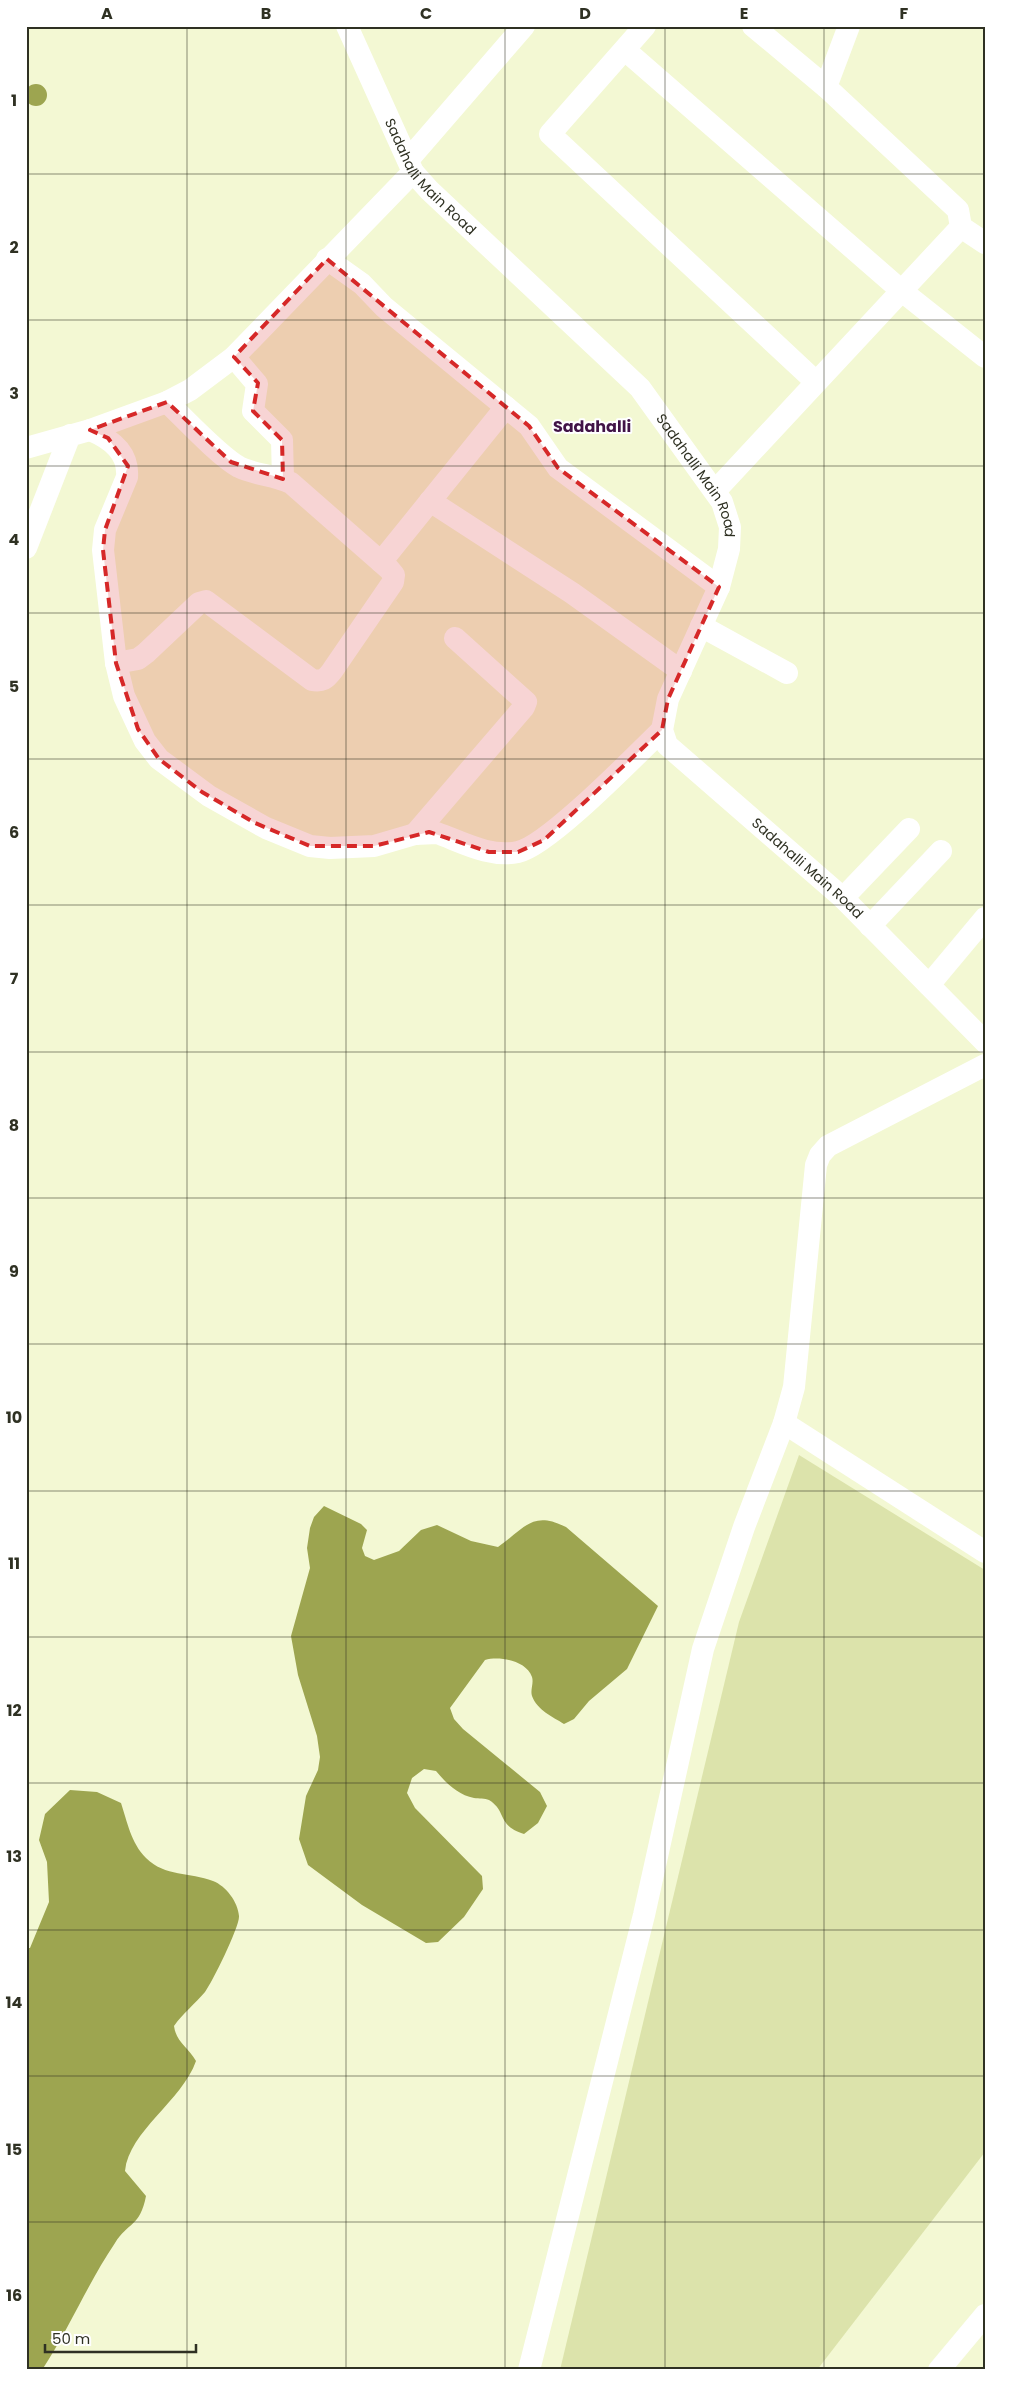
<svg xmlns="http://www.w3.org/2000/svg" width="1011" height="2396" viewBox="0 0 1011 2396" font-family="Poppins,sans-serif">
  <rect width="100%" height="100%" fill="#f3f8d3"/>
  <path fill="#dce3ab" d="M799,1455L985,1570V2152L817,2370H560L739,1622Z"/>
  <path fill="#9da550" d="M25 95a11 11 0 1 1 22 0a11 11 0 1 1-22 0Z
    M324,1506L361,1524L367,1530L362,1548L365,1556L374,1560L399,1551L421,1530L437,1525L471,1541L498,1547C525,1528 532,1510 566,1527L658,1606L627,1669L589,1701L574,1719L564,1724C553,1717 537,1710 532,1696C530,1690 534,1683 532,1677C526,1660 499,1656 485,1660L450,1708L454,1719L463,1729L540,1792L547,1806L538,1823L524,1834C497,1826 507,1811 489,1800C485,1798 479,1799 474,1798C458,1795 446,1783 436,1771L424,1769L412,1778L407,1793L415,1808L482,1876L483,1889L464,1917L438,1942L426,1943L362,1905L308,1865L299,1839L306,1796L318,1770L320,1757L317,1736L298,1675L291,1636L310,1568L307,1548L310,1528L314,1517Z
    M70,1790L97,1792L121,1803C127,1821 131,1843 146,1858C165,1877 190,1872 213,1881C226,1886 238,1902 239,1916C240,1926 212,1983 205,1992C195,2004 183,2013 174,2026C176,2042 188,2047 196,2061C182,2101 129,2131 125,2171L146,2196C140,2227 128,2222 115,2243C88,2283 69,2329 42,2370H26V1948H30L49,1902L47,1862L39,1840L45,1814Z"/>
  <g fill="none" stroke-linecap="round" stroke-linejoin="round">
    <g stroke="#fff" stroke-width="22">
      <path id="s1" d="M347,26L413,172L429,190L640,388L722,502L730,527L729,549L719,587L668,699L662,730L667,745L843,898L985,1042"/>
      <path d="M645,26L550,134L816,382"/>
      <path d="M625,50L903,292L985,357"/>
      <path d="M826,87L849,26"/>
      <path d="M408,160L524,26"/>
      <path d="M961,227L985,243"/>
      <path d="M327,259L362,284L384,307L529,426L558,468L719,587"/>
      <path d="M234,357L257,384L253,411L282,440L283,479"/>
      <path d="M90,430C111,439 129,452 127,477L105,530L103,550L116,663L124,696L145,741L159,759L209,796L266,828L310,846L330,848L374,846L415,834L437,833C462,842 490,858 518,852C548,846 635,756 662,730"/>
      <path d="M26,448L90,430L167,402L190,390L234,357L413,172"/>
      <path d="M716,490L961,227L958,210L826,87L753,26"/>
      <path d="M430,501L572,593L681,671"/>
      <path d="M26,548L70,435"/>
      <path d="M381,562L506,407"/>
      <path d="M701,626L787,673"/>
      <path d="M116,663L138,659L146,653L199,603L206,601L312,680C322,682 326,679 332,671L393,582L394,575L389,569L291,483C274,475 255,475 239,467C219,456 185,419 167,402"/>
      <path d="M415,834L524,707L526,702L455,638"/>
      <path d="M843,898L909,829"/>
      <path d="M870,926L941,851"/>
      <path d="M929,985L985,918"/>
      <path d="M784,1423L985,1552"/>
      <path d="M529,2370L644,1915L703,1649L744,1527L784,1423L794,1387L816,1165L820,1155L828,1146L985,1065"/>
      <path d="M939,2370L985,2315"/>
    </g>
  </g>
  <path fill="#d62828" fill-opacity="0.2" stroke="#d62828" stroke-width="4" stroke-dasharray="10 6" stroke-linejoin="round" d="M327,259L529,426L558,468L719,587L668,699L662,730L544,840L518,852H489L429,832L374,846H310L255,823L202,792L159,759L138,729L116,663L103,550L105,530L128,466L108,438L90,430L167,402L231,462L283,479L282,440L253,411L258,383L234,357Z"/>
  <path fill="none" stroke="#2f3123" stroke-width="1" stroke-opacity="0.55" d="M187,26V2370M346,26V2370M505,26V2370M665,26V2370M824,26V2370M26,174H985M26,320H985M26,466H985M26,613H985M26,759H985M26,905H985M26,1052H985M26,1198H985M26,1344H985M26,1491H985M26,1637H985M26,1783H985M26,1930H985M26,2076H985M26,2222H985"/>
  <g text-anchor="middle" stroke-width="4" stroke-linejoin="round" paint-order="stroke">
    <g font-size="14" fill="#2f3123" stroke="#fff">
      <text dy="5" stroke="none"><textPath href="#s1" startOffset="174">Sadahalli Main Road</textPath></text>
      <text dy="5" stroke="none"><textPath href="#s1" startOffset="579">Sadahalli Main Road</textPath></text>
      <text dy="5" stroke="none"><textPath href="#s1" startOffset="1059">Sadahalli Main Road</textPath></text>
    </g>
    <g font-size="16" font-weight="bold" fill="#411346" stroke="#fff">
      <text x="592" y="432">Sadahalli</text>
    </g>
  </g>
  <rect width="1011" height="2396" fill="none" stroke="#ffffff" stroke-width="55"/>
  <path d="M45 2344v8h151v-8" fill="none" stroke="#2f3123" stroke-width="2.5"/>
  <text x="52" y="2344" font-size="15" fill="#2f3123" stroke="#ffffff" stroke-width="4" paint-order="stroke">50 m</text>
  <rect x="28" y="28" width="956" height="2340" fill="none" stroke="#2f3123" stroke-width="2"/>
  <g font-size="16" text-anchor="middle" font-weight="bold" fill="#2f3123">
    <text x="107" y="19">A</text>
    <text x="266" y="19">B</text>
    <text x="426" y="19">C</text>
    <text x="585" y="19">D</text>
    <text x="744" y="19">E</text>
    <text x="904" y="19">F</text>
    <text x="14" y="106">1</text>
    <text x="14" y="253">2</text>
    <text x="14" y="399">3</text>
    <text x="14" y="545">4</text>
    <text x="14" y="692">5</text>
    <text x="14" y="838">6</text>
    <text x="14" y="984">7</text>
    <text x="14" y="1131">8</text>
    <text x="14" y="1277">9</text>
    <text x="14" y="1423">10</text>
    <text x="14" y="1569">11</text>
    <text x="14" y="1716">12</text>
    <text x="14" y="1862">13</text>
    <text x="14" y="2008">14</text>
    <text x="14" y="2155">15</text>
    <text x="14" y="2301">16</text>
  </g>
</svg>
